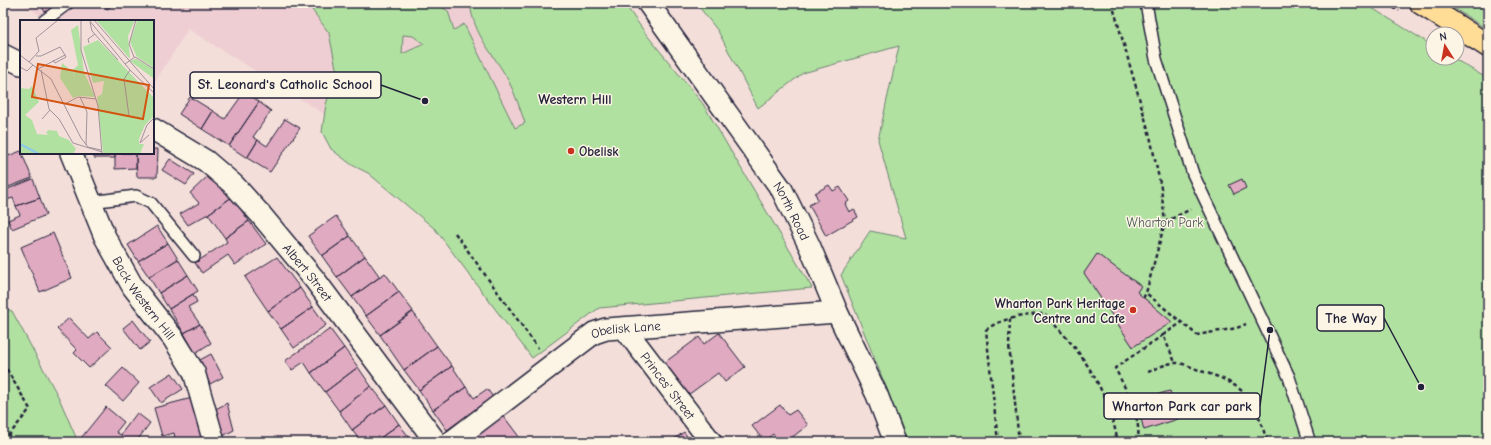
<svg xmlns="http://www.w3.org/2000/svg" width="1491" height="445" viewBox="0 0 1491 445" font-family="'Comic Neue',sans-serif">
  <rect width="100%" height="100%" fill="#f4deda"/>
  <filter id="ink" filterUnits="userSpaceOnUse"><feTurbulence type="fractalNoise" baseFrequency=".025" numOctaves="2"/><feDisplacementMap in="SourceGraphic" scale="8" xChannelSelector="R" yChannelSelector="G"/><feConvolveMatrix kernelMatrix="1 2 1 2 8 2 1 2 1" color-interpolation-filters="sRGB"/></filter>
  <g filter="url(#ink)">
    <path fill="#eeced2" d="M17,3H546L558,132L329,117L188,29L153,85V21H46L34,11Z"/>
    <path fill="#b1e1a1" stroke="#6a826e" fill-rule="evenodd" d="M307,3H382L389,6L394,3H436L448,11L454,30L464,24L515,128L525,123C520,109 515,93 508,80C493,52 474,37 470,3H624L646,34L703,104L812,288L599,308L532,358L435,229L368,173L352,165L331,149L322,132L326,104L337,73L329,33ZM403,35L413,36L424,44L402,54Z
      M696,3H1364L1433,46V58H1453L1488,79V442H908L841,275L870,231L906,238L878,140L899,46L803,73L758,108L718,31Z
      M1446,3H1475L1488,11V30Z
      M3,308L12,311L59,398L78,442H3Z"/>
    <path fill="#e0aac1" stroke="#22223b" d="M39,3H59L46,13Z
      M102,3H115L107,9Z
      M245,91L259,102L229,146L202,129L213,111L225,119Z
      M190,97L213,111L202,129L179,114Z
      M259,102L271,111L253,137L258,140L247,158L229,146Z
      M285,119L300,128L270,172L247,158L258,140L267,146Z
      M153,149H158L157,177H137L136,153H153Z
      M21,151L32,178L3,189V158Z
      M94,153H115V158H94Z
      M115,153H136V168L115,169Z
      M170,159L194,174L186,185L162,170Z
      M208,176L232,197L208,214L188,225L180,214L199,203L190,193Z
      M33,179L40,198L16,206L13,198L3,201V191Z
      M1242,179L1246,188L1234,194L1229,185Z
      M829,185L833,191L840,187L849,201L845,204L849,212L854,209L858,217L826,236L809,205L818,200L815,193Z
      M232,197L249,221L225,238L208,214Z
      M40,198L46,215L12,229L8,220L20,215L16,206Z
      M336,216L350,236L322,256L308,236Z
      M249,221L266,244L235,265L228,255L202,273L195,263L227,242L225,238Z
      M157,226L168,243L138,261L128,245Z
      M53,233L72,278L40,292L21,247Z
      M350,236L365,256L337,277L322,256Z
      M168,243L178,259L149,277L138,261Z
      M1097,254L1141,286L1137,292L1172,322L1133,347L1084,273Z
      M365,256L380,277L352,297L337,277Z
      M277,257L300,288L268,311L245,277Z
      M178,259L188,275L159,293L149,277Z
      M385,273L399,292L366,316L352,297Z
      M188,275L198,291L169,309L159,293Z
      M300,288L313,307L281,329L268,311Z
      M399,292L413,311L380,335L366,316Z
      M193,294L197,302L188,307L200,324L184,333L169,309Z
      M313,307L326,325L294,348L281,329Z
      M413,312L437,346L404,370L380,335Z
      M69,318L89,339L97,332L112,347L89,368L74,353L77,350L57,329Z
      M133,320L150,342L140,350L123,328Z
      M200,324L211,343L195,353L184,333Z
      M330,329L344,348L311,373L304,362L292,370L285,361Z
      M719,333L745,367L725,382L718,373L688,395L664,363L699,337L704,344Z
      M437,346L452,366L419,390L404,370Z
      M344,348L358,367L325,392L311,373Z
      M211,354L223,377L210,384L198,361Z
      M452,366L466,387L433,410L419,390Z
      M358,367L371,386L339,411L325,392Z
      M123,368L139,383L123,401L106,386Z
      M172,373L183,389L161,403L150,387Z
      M371,386L386,405L352,430L339,411Z
      M466,387L474,398L487,389L493,397L447,430L433,410Z
      M1170,391L1178,419L1144,430L1136,400Z
      M192,398L203,439L193,442H176L174,433L162,436L154,408Z
      M227,403L234,430L219,438L212,411Z
      M386,405L399,424L375,442H361L352,430Z
      M780,405L788,415L796,410L808,425L786,442H779L773,434L764,441L752,426Z
      M106,407L124,422L116,432L122,436L121,434L137,413L150,423L136,442H85L81,438Z
      M502,414L523,442H466Z
      M399,424L413,442H375Z
      M684,432L691,442H670Z"/>
    <g fill="none" stroke-linecap="round" stroke-linejoin="round">
      <g stroke="#22223b" stroke-width="14">
        <path id="lane" d="M1146,3L1156,59L1193,174L1289,377L1309,440
          M44,21L68,3
          M91,202L136,196L151,203L194,256"/>
      </g>
      <g stroke="#22223b" stroke-width="24">
        <g id="street">
          <path id="s1" d="M648,3L782,190L810,247L837,312L877,395L895,442"/>
          <path d="M3,55L21,64"/>
          <path id="s2" d="M153,129L206,161L234,185L261,215L315,280L436,442"/>
          <path id="s3" d="M71,153L105,237L133,287L173,338L194,372L214,442"/>
          <path id="s4" d="M625,329L711,442"/>
          <path id="s5" d="M451,442L594,333L606,329L837,312"/>
        </g>
      </g>
      <g stroke="#22223b" stroke-width="25">
        <path id="highway" d="M1421,3L1488,46"/>
      </g>
      <path stroke="#22223b" stroke-width="2.5" stroke-dasharray="4 3" stroke-linecap="butt" d="M1112,3L1150,136L1161,188L1165,222L1146,293L1197,335L1237,328L1246,324
        M1387,3L1399,11
        M1165,222L1191,209
        M455,233L538,348
        M1143,298L1146,293
        M1010,319L1009,345L1019,442
        M1163,335L1181,323
        M3,363L30,409L5,440L6,442
        M1148,372C1156,369 1166,363 1174,363C1182,362 1193,368 1201,371C1244,384 1255,398 1267,442
        M998,442L986,330C1000,318 1026,315 1044,314C1083,352 1107,388 1118,442
        M1138,442C1141,415 1127,392 1115,368L1163,335L1175,362"/>
      <use href="#lane" stroke="#fcf5e5" stroke-width="11"/>
      <use href="#street" stroke="#fcf5e5" stroke-width="21"/>
      <use href="#highway" stroke="#ffdd96" stroke-width="22"/>
    </g>
  </g>
  <g fill="#c8321e" stroke="#fcf5e5" stroke-width="1.5">
    <circle cx="571" cy="151" r="4"/>
    <circle cx="1133" cy="310" r="4"/>
  </g>
  <g text-anchor="middle" stroke-width="3" stroke-linejoin="round" paint-order="stroke">
    <g font-size="13" font-weight="bold" fill="#22223b" stroke="#fcf5e5" text-anchor="start">
      <text x="579" y="156">Obelisk</text>
      <text x="1125" y="308" text-anchor="end">Wharton Park Heritage<tspan x="1125" dy="15">Centre and Cafe</tspan></text>
    </g>
    <g font-size="13" fill="#22223b" stroke="#fcf5e5">
      <text dy="5" stroke="none"><textPath href="#s1" startOffset="253">North Road</textPath></text>
      <text dy="5" stroke="none"><textPath href="#s2" startOffset="213">Albert Street</textPath></text>
      <text dy="5" stroke="none"><textPath href="#s3" startOffset="163">Back Western Hill</textPath></text>
      <text dy="5" stroke="none"><textPath href="#s5" startOffset="212">Obelisk Lane</textPath></text>
      <text dy="5" stroke="none"><textPath href="#s4" startOffset="71">Princes' Street</textPath></text>
    </g>
    <g font-size="13" fill="#4d5b5a" stroke="#fcf5e5">
      <text x="1165" y="227">Wharton Park</text>
    </g>
    <g font-size="14" font-weight="bold" fill="#22223b" stroke="#fcf5e5">
      <text x="575" y="104">Western Hill</text>
    </g>
  </g>
  <g transform="translate(20 20)">
    <rect width="134" height="134" fill="#f4deda"/>
    <path d="M76,0H115L108,16L110,39ZM134,0V48L117,37L110,22L117,1ZM58,5L64,52L75,77L58,76L53,78L40,58L42,43L53,52L55,61L53,50L58,45L51,10ZM78,20L134,78V96L125,105L119,119V124H124L120,134H84L83,132L77,77L82,74L84,61L73,63L63,27ZM116,39L134,49L133,58L110,41ZM12,66L19,82L5,95L12,100L17,114L28,115L26,112L29,110L37,111L39,116L49,120L56,129L53,134H0V68L9,69Z" fill="#b1e1a1"/>
    <path fill="none" stroke="#8cc9ec" stroke-width="2" d="M0,124L19,134"/>
    <path fill="none" stroke="#a0939a" stroke-width="1" d="M61,0V30L78,86L82,134M69,0L110,50L134,73M74,0L134,69M70,2L72,11L98,40M69,23L68,19L75,14M0,35L31,59L61,118L68,127L81,130M16,36H21L40,27L45,35L18,49M114,37L109,24L116,0M33,40L35,43L46,37L45,35M9,42L19,31L16,18L38,0M105,44L115,37L134,49M0,47L7,51L13,45M21,50L29,89L39,99L53,123L82,132M60,77L67,92L66,125M45,84L58,77L76,79M109,96L104,59L110,50M22,99L30,90M129,115L120,123L127,105L134,98"/>
    <path fill="#d45411" fill-opacity="0.15" stroke="#d45411" stroke-width="2" d="M18,44L129,65L123,99L12,77Z"/>
    <rect width="134" height="134" fill="none" stroke="#22223b" stroke-width="2"/>
  </g>
  <path fill="none" stroke="#22223b" stroke-width="1.5" d="M425 101L381 85M1421 387L1384 318M1270 330L1260 406"/>
  <g fill="#22223b" stroke="#fcf5e5" stroke-width="1.5">
    <circle cx="425" cy="101" r="4"/>
    <circle cx="1421" cy="387" r="4"/>
    <circle cx="1270" cy="330" r="4"/>
  </g>
  <g fill="#fcf5e5" stroke="#22223b" stroke-width="1.5">
    <rect x="190" y="72" width="191" height="26" rx="4"/>
    <rect x="1317" y="305" width="67" height="26" rx="4"/>
    <rect x="1104" y="393" width="156" height="26" rx="4"/>
  </g>
  <g font-size="14" text-anchor="middle" font-weight="bold" fill="#22223b">
    <text x="285" y="89">St. Leonard's Catholic School</text>
    <text x="1351" y="323">The Way</text>
    <text x="1182" y="411">Wharton Park car park</text>
  </g>
  <rect width="1491" height="445" fill="none" stroke="#fcf5e5" stroke-width="16"/>
  <rect x="8" y="8" width="1475" height="429" fill="none" stroke="#22223b" stroke-width="1.5" filter="url(#ink)"/>
  <g transform="translate(1445 46) rotate(349)"><circle r="19" fill="#fcf5e5" stroke="#a5a1a1"/>
  <path d="M0-3L7 15L0 10L-7 15Z" fill="#c8321e"/>
  <text y="-6" font-size="11" font-weight="bold" text-anchor="middle" fill="#22223b">N</text>
  </g>
</svg>
